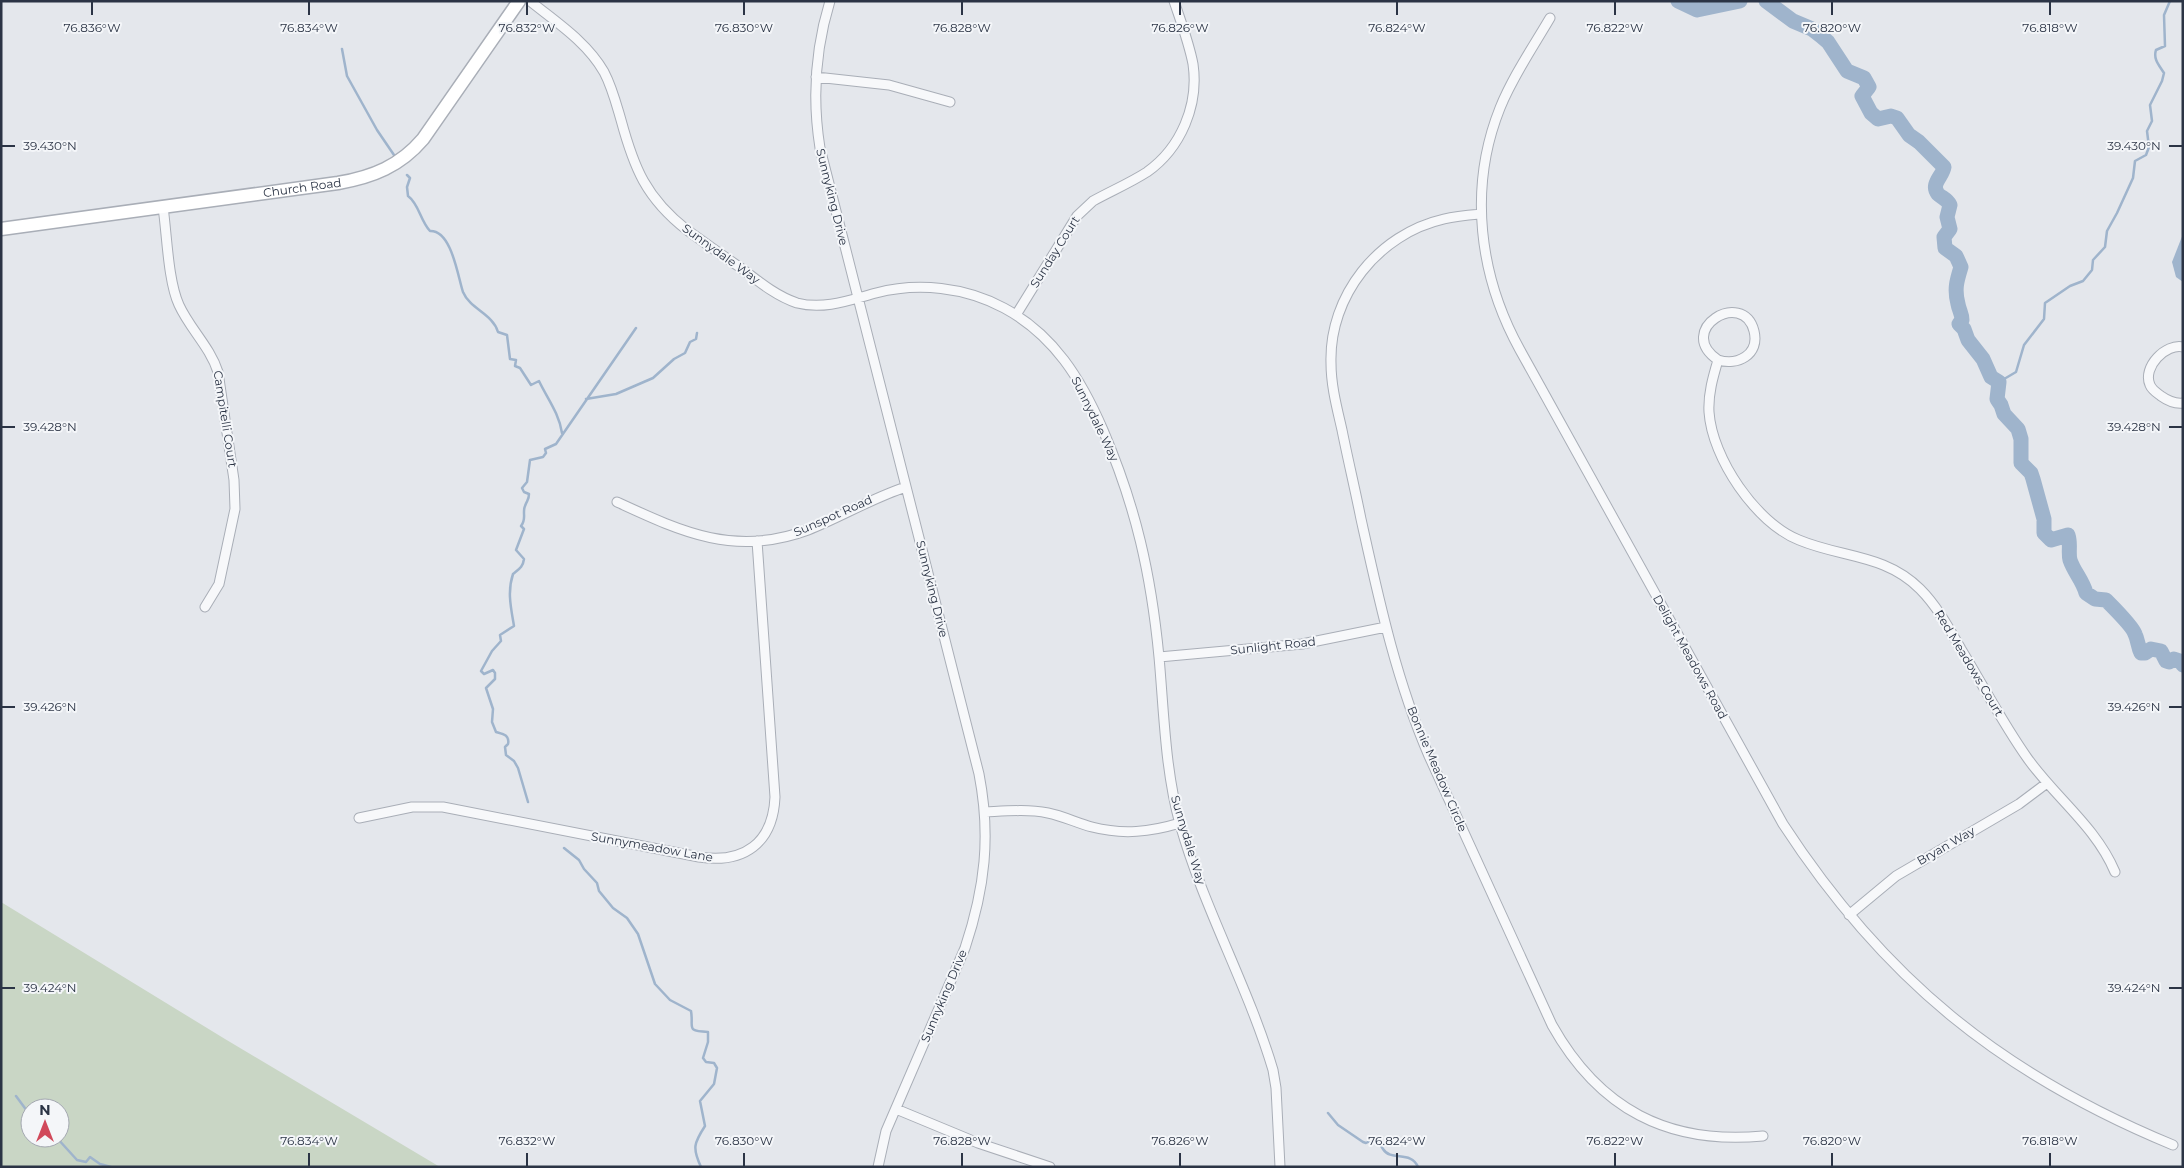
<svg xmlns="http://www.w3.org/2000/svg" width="2184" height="1168" viewBox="0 0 2184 1168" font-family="Montserrat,sans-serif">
  <rect width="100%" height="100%" fill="#e4e7ec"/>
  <path fill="#c9d6c5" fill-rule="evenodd" d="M1,902L225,1039L440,1167H1ZM30,1108H60V1138H30Z"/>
  <path fill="#9fb4cc" d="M2183,234V282L2176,277L2172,262Z"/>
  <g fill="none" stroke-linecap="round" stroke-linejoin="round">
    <path stroke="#9fb4cc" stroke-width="2.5" d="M342,49L347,76L377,130L394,155
      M407,175L410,178L407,187L408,196C419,204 420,220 430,231C452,230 458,278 463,292C470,309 493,314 498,332L507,335L510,359L516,360L515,366L520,368L531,385L539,381C547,398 559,413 562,433
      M1999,382L2016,372L2024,345L2044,319L2045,303L2070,286L2083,281L2092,270L2093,260L2105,247L2107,231L2117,213L2133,178L2135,161L2146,155L2149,147L2147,131L2152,121L2150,105L2162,81L2164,73C2159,65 2153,59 2156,50L2165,46L2164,15L2170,1
      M586,399L616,394L653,378L674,359L685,353L690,342L696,339L697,333
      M528,802L518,768L514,761L506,755L505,747L508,744C510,735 503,734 496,732L492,722L493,709L486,688L495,679V673L493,670L484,674L481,671L492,651L501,641L500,635L514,626C511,608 507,592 513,574C519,569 523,567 524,559L516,550L524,529L521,526C527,519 522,513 525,506C527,500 529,500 529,494L524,492L522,488L527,482L530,460L543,457L546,453L545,449L556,444L636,328
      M564,848L579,860L584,869L597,883L599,891L613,908L627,918L638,934L655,984L670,1000L691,1011C694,1028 685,1031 708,1032V1042L703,1058L706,1062L714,1063L717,1068L714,1084L700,1101L705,1126C694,1143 692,1148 701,1167
      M16,1096L30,1115
      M1328,1113L1338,1125L1363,1142L1366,1143L1378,1137C1380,1141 1380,1146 1383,1149C1391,1162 1411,1150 1418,1167
      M57,1138L77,1160L86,1162L90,1157L100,1164L111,1167"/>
    <path stroke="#9fb4cc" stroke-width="15" d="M1678,1L1697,10L1740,1
      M1766,1L1793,21L1812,29L1821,36L1828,42L1847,71L1864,78L1869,87L1862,96L1871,113L1878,119L1891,116L1897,118L1909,135L1919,142L1944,167C1943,176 1930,184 1938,194C1942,198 1947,199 1950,205L1947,217L1950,229L1944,237L1945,248L1956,256L1961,267C1957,280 1954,289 1958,304C1959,310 1962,314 1962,320L1959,324L1964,329L1968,340L1983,359L1991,377L1999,382L1997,399L2001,405L2004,414L2018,429L2021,439V463L2031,473L2033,479L2044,519V533L2051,540L2068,535C2071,544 2068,552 2070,560C2074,572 2083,581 2086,593L2095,599L2106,600C2112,606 2133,627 2135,634C2138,640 2138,647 2141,653H2145L2151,649L2161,651L2166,661L2169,662L2174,659L2180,661L2183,665"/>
    <g stroke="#a9aeb7" stroke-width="11">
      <path id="street" d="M530,1C556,22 587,42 604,72C612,87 616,103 621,120C634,168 646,198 687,230C705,243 723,256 741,268C758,281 776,296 797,303C824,310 850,300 876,293C918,282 965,287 1004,308C1054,335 1081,379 1103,430C1136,507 1151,574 1159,657C1164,712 1165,770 1180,824C1204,909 1248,986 1273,1070L1276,1088L1280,1167
        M830,1C815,50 812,98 820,148L979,774C991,836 985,888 965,948L886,1131L878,1167
        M1550,18C1533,47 1513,76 1500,108C1468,188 1479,276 1520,350L1783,824C1884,979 2001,1074 2173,1145
        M816,77L889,85L950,102
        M163,207C167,235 168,281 179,305C190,329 210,347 218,372L234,480L235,509L219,584L205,607
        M1481,214C1469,215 1456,216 1444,219C1378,234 1329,296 1331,363C1331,386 1337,408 1342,430C1348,460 1355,489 1361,519C1379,600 1396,680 1429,756L1552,1025C1599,1109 1668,1145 1763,1136
        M1016,315L1077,216L1093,201C1111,191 1130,183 1147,172C1181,148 1199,105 1193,64C1189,43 1181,22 1174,1
        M2183,347C2166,343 2142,367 2150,385C2152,390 2157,393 2161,396C2168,401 2174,404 2183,403
        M1718,360C1737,366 1760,355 1754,331C1743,288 1674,330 1718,360C1713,377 1708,394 1709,412C1712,458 1756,523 1799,540C1842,558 1885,554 1920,589C1937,606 1949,628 1961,649C1983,685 2003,724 2028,759C2056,798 2096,827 2115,872
        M617,502C682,532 735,557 808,530C841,517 872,498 906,487
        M1159,657L1302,644L1386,627
        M986,812C1006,811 1027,809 1048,813C1063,816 1077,823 1092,827C1123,835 1150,832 1180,823
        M359,818L412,807H443L699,857C744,864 773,843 775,797L757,541
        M1849,915L1896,876L2019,804L2047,783
        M896,1109L978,1143L1050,1167"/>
    </g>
    <g stroke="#a9aeb7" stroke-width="15">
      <g id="secondary">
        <path id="s1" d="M1,229L338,183C373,177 400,166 423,139L519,1"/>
      </g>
    </g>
    <use href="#street" stroke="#f7f8fa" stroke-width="9"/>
    <use href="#secondary" stroke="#fff" stroke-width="12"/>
  </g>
  <path fill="none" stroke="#2b3445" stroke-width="2" d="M92,2V15M309,2V15M527,2V15M744,2V15M962,2V15M1180,2V15M1397,2V15M1615,2V15M1832,2V15M2050,2V15M2,146H15M2169,146H2182M2,427H15M2169,427H2182M2,707H15M2169,707H2182M2,988H15M2169,988H2182M309,1153V1166M527,1153V1166M744,1153V1166M962,1153V1166M1180,1153V1166M1397,1153V1166M1615,1153V1166M1832,1153V1166M2050,1153V1166"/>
  <g text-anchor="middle" stroke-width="4" stroke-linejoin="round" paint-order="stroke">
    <g font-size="12" fill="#2b3445" stroke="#f4f6f9">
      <text dy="4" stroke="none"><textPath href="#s1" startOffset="304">Church Road</textPath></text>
      <text transform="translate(832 197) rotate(76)" y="4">Sunnyking Drive</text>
      <text transform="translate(1055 252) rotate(-58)" y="4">Sunday Court</text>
      <text transform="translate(721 254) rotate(36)" y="4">Sunnydale Way</text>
      <text transform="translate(225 419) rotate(81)" y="4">Campitelli Court</text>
      <text transform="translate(1095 419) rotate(64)" y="4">Sunnydale Way</text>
      <text transform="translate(833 516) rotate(-24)" y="4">Sunspot Road</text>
      <text transform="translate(932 589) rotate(76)" y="4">Sunnyking Drive</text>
      <text transform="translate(1273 646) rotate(-6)" y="4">Sunlight Road</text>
      <text transform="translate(1690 657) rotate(61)" y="4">Delight Meadows Road</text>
      <text transform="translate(1969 663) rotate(59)" y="4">Red Meadows Court</text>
      <text transform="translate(1437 769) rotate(67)" y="4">Bonnie Meadow Circle</text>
      <text transform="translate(1188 840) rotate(73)" y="4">Sunnydale Way</text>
      <text transform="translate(1946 846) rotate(-30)" y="4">Bryan Way</text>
      <text transform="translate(652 847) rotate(10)" y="4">Sunnymeadow Lane</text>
      <text transform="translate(944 996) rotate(-67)" y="4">Sunnyking Drive</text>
    </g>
  </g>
  <g font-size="12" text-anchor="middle" fill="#2b3445" stroke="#f4f6f9" stroke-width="4" stroke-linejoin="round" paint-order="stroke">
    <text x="92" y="32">76.836°W</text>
    <text x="309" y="32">76.834°W</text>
    <text x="527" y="32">76.832°W</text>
    <text x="744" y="32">76.830°W</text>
    <text x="962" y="32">76.828°W</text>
    <text x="1180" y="32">76.826°W</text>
    <text x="1397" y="32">76.824°W</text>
    <text x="1615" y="32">76.822°W</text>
    <text x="1832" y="32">76.820°W</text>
    <text x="2050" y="32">76.818°W</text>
    <text x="50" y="150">39.430°N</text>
    <text x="2134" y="150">39.430°N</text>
    <text x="50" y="431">39.428°N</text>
    <text x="2134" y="431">39.428°N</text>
    <text x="50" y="711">39.426°N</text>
    <text x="2134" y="711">39.426°N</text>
    <text x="50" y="992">39.424°N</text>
    <text x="2134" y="992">39.424°N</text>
    <text x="309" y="1145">76.834°W</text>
    <text x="527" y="1145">76.832°W</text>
    <text x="744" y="1145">76.830°W</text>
    <text x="962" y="1145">76.828°W</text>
    <text x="1180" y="1145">76.826°W</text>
    <text x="1397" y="1145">76.824°W</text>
    <text x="1615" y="1145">76.822°W</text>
    <text x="1832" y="1145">76.820°W</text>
    <text x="2050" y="1145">76.818°W</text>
  </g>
  <rect width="2184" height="1168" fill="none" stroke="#2b3445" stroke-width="5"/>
  <g transform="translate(45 1123)"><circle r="24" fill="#f4f6f9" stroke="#a4a8b1"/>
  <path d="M0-4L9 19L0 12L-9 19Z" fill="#d1495b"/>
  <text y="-8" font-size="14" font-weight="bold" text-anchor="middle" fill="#2b3445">N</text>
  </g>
</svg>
